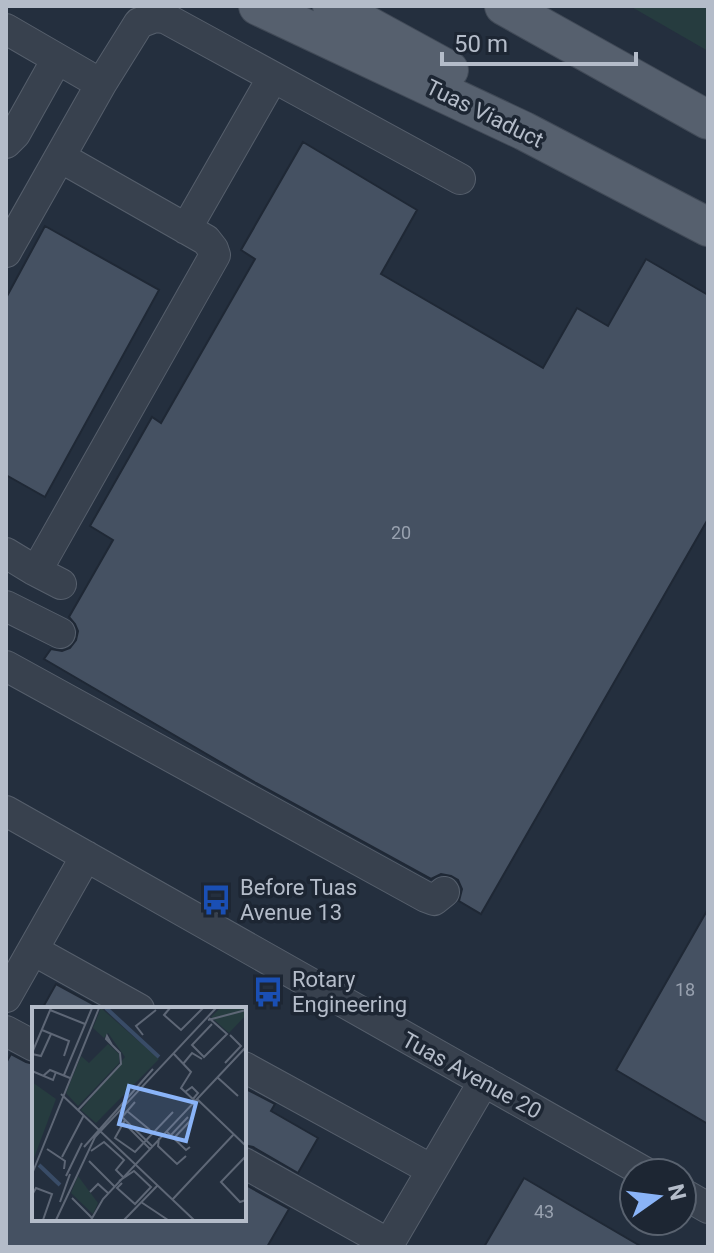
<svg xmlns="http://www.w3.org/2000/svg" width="714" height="1253" viewBox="0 0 714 1253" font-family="Roboto,sans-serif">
  <rect width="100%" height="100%" fill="#242f3e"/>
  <path fill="#263c3f" d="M630,6H708V51Z"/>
  <path fill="#455162" stroke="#1f2835" stroke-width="2" d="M303,142L417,210L381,274L543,368L577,308L608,326L646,259L708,295V519L481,914L459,901L462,889L458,880L451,876L441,874L431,879L256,783L44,659L51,649L62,651L70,648L76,640L78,631L75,624L69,617L113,540L90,526L152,417L161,423L255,259L241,250Z
    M45,226L159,290L45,497L6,475V298Z
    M708,909V1124L616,1070Z
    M56,984L102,1009H42Z
    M11,1054L26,1062L34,1064V1219H244V1184L289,1209L267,1247H6V1063Z
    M244,1088L275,1104L271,1111L318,1138L298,1173L253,1147L244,1145Z
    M524,1178L642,1247H484Z"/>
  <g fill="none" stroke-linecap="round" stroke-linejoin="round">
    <g stroke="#565f6c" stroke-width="32">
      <path id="minor" d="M6,29L101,84
        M6,143L15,134L57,59
        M186,229L273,77
        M6,252L101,84L139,23L155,17L165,18L460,179
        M6,553L34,570L61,584
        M34,570L42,561L215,255L213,249L206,240L60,157
        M6,606L60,633
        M6,666L426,897L434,900L444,892
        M6,811L646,1173
        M33,950L139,1009
        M6,997L86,856
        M6,1031L34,1046
        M244,1067L432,1170
        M244,1163L389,1244
        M682,1193L708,1208
        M387,1247L484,1081"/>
    </g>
    <g stroke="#414a57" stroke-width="40">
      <path id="major" d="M258,6L524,131L708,227
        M332,6L449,70
        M504,6L708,120"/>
    </g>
    <use href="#minor" stroke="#38414e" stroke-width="30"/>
    <use href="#major" stroke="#56606e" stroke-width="38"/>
  </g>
  <defs>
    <g id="bus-bare" transform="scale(2.4)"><path d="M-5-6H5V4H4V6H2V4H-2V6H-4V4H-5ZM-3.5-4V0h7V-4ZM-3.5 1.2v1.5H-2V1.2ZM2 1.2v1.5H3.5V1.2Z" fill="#1a4fb4" stroke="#1d2633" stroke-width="2.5" paint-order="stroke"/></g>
  </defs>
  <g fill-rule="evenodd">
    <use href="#bus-bare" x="216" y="900"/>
    <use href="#bus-bare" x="268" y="992"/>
  </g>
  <g text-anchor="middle" stroke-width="7" stroke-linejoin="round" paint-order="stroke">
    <g font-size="18" fill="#98a1af">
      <text x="401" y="539">20</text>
      <text x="685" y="996">18</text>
      <text x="544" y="1218">43</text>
    </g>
    <g font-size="22" fill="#b4bcc9" stroke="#1d2633">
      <text transform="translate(485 113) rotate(26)" y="8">Tuas Viaduct</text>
      <text transform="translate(472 1075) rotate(29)" y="8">Tuas Avenue 20</text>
    </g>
    <g font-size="22" fill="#b4bcc9" stroke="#1d2633" text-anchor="start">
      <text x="240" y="895">Before Tuas<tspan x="240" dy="25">Avenue 13</tspan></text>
      <text x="292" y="987">Rotary<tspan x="292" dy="25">Engineering</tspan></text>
    </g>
  </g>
  <g transform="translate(32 1007)">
    <rect width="214" height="214" fill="#242f3e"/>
    <path d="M69,1L127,52L64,116L49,103L93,50L76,26L72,31L61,21ZM188,1H214V8L197,26L179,10ZM76,37L87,47V56L46,99L34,86L49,49L57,56ZM0,75L24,92L2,151L0,149ZM46,169L66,196L61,207L39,186Z" fill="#263c3f"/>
    <path fill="none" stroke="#394c67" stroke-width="4" d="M74,1L127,50M7,158L28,178"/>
    <path fill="none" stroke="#5e6776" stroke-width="2" d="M138,1L132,8L149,23L171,1M18,3L53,17M177,11L195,27L172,50L160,38L180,17M176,13L214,3M10,23L37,34L32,49M111,28L104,19L124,3M0,46L19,1M141,46L159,65L149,81L163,94M0,47L9,49L19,27M193,56L209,39L198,28M151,57L160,46L170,52M0,64L21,73L24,65M32,68L60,1M11,69L18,63L38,71M185,70L206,89M153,85L160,80L166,86L161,92M29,87L162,213M165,92L214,139M103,95L90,110L120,139M46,103L89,57L88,46L74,32L75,29L80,38M95,104L118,123M93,113L83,131L103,145L141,105M97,121L118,142M134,124L154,143L158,140M139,128L156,110M127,131L126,139L145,157L154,149M142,131L159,113M52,140L121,62M15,142L33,154L32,162M59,144L72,135L92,153L84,163L91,170M214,149L189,175L208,195L214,193M30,150L52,108M57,154L82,179M0,167L67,1M34,169L50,136M87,174L102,164L119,180L103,197L85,181L90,176M58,185L66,177L76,186M0,188L4,181L20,187L11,213M40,191L60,211M140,193L202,127M28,195L38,167M109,195L136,213M24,213L63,130L184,1M59,213L71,192L214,40M92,213L125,179"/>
    <path fill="#8ab4f8" fill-opacity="0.15" stroke="#8ab4f8" stroke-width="4" d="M97,79L164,96L154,134L87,117Z"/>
    <rect width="214" height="214" fill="none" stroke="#b4bcc9" stroke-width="4"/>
  </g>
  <rect width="714" height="1253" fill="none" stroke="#b4bcc9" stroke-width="16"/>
  <g transform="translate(658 1197) rotate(76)"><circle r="38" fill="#1d2633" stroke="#59626f" stroke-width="2"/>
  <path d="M0-6L14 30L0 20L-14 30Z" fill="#8ab4f8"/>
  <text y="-12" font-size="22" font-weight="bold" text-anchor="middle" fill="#b4bcc9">N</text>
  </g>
  <path d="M442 52v12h194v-12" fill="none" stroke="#b4bcc9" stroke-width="4"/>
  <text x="454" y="52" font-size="24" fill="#b4bcc9" stroke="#1d2633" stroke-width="6" paint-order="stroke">50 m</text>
</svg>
